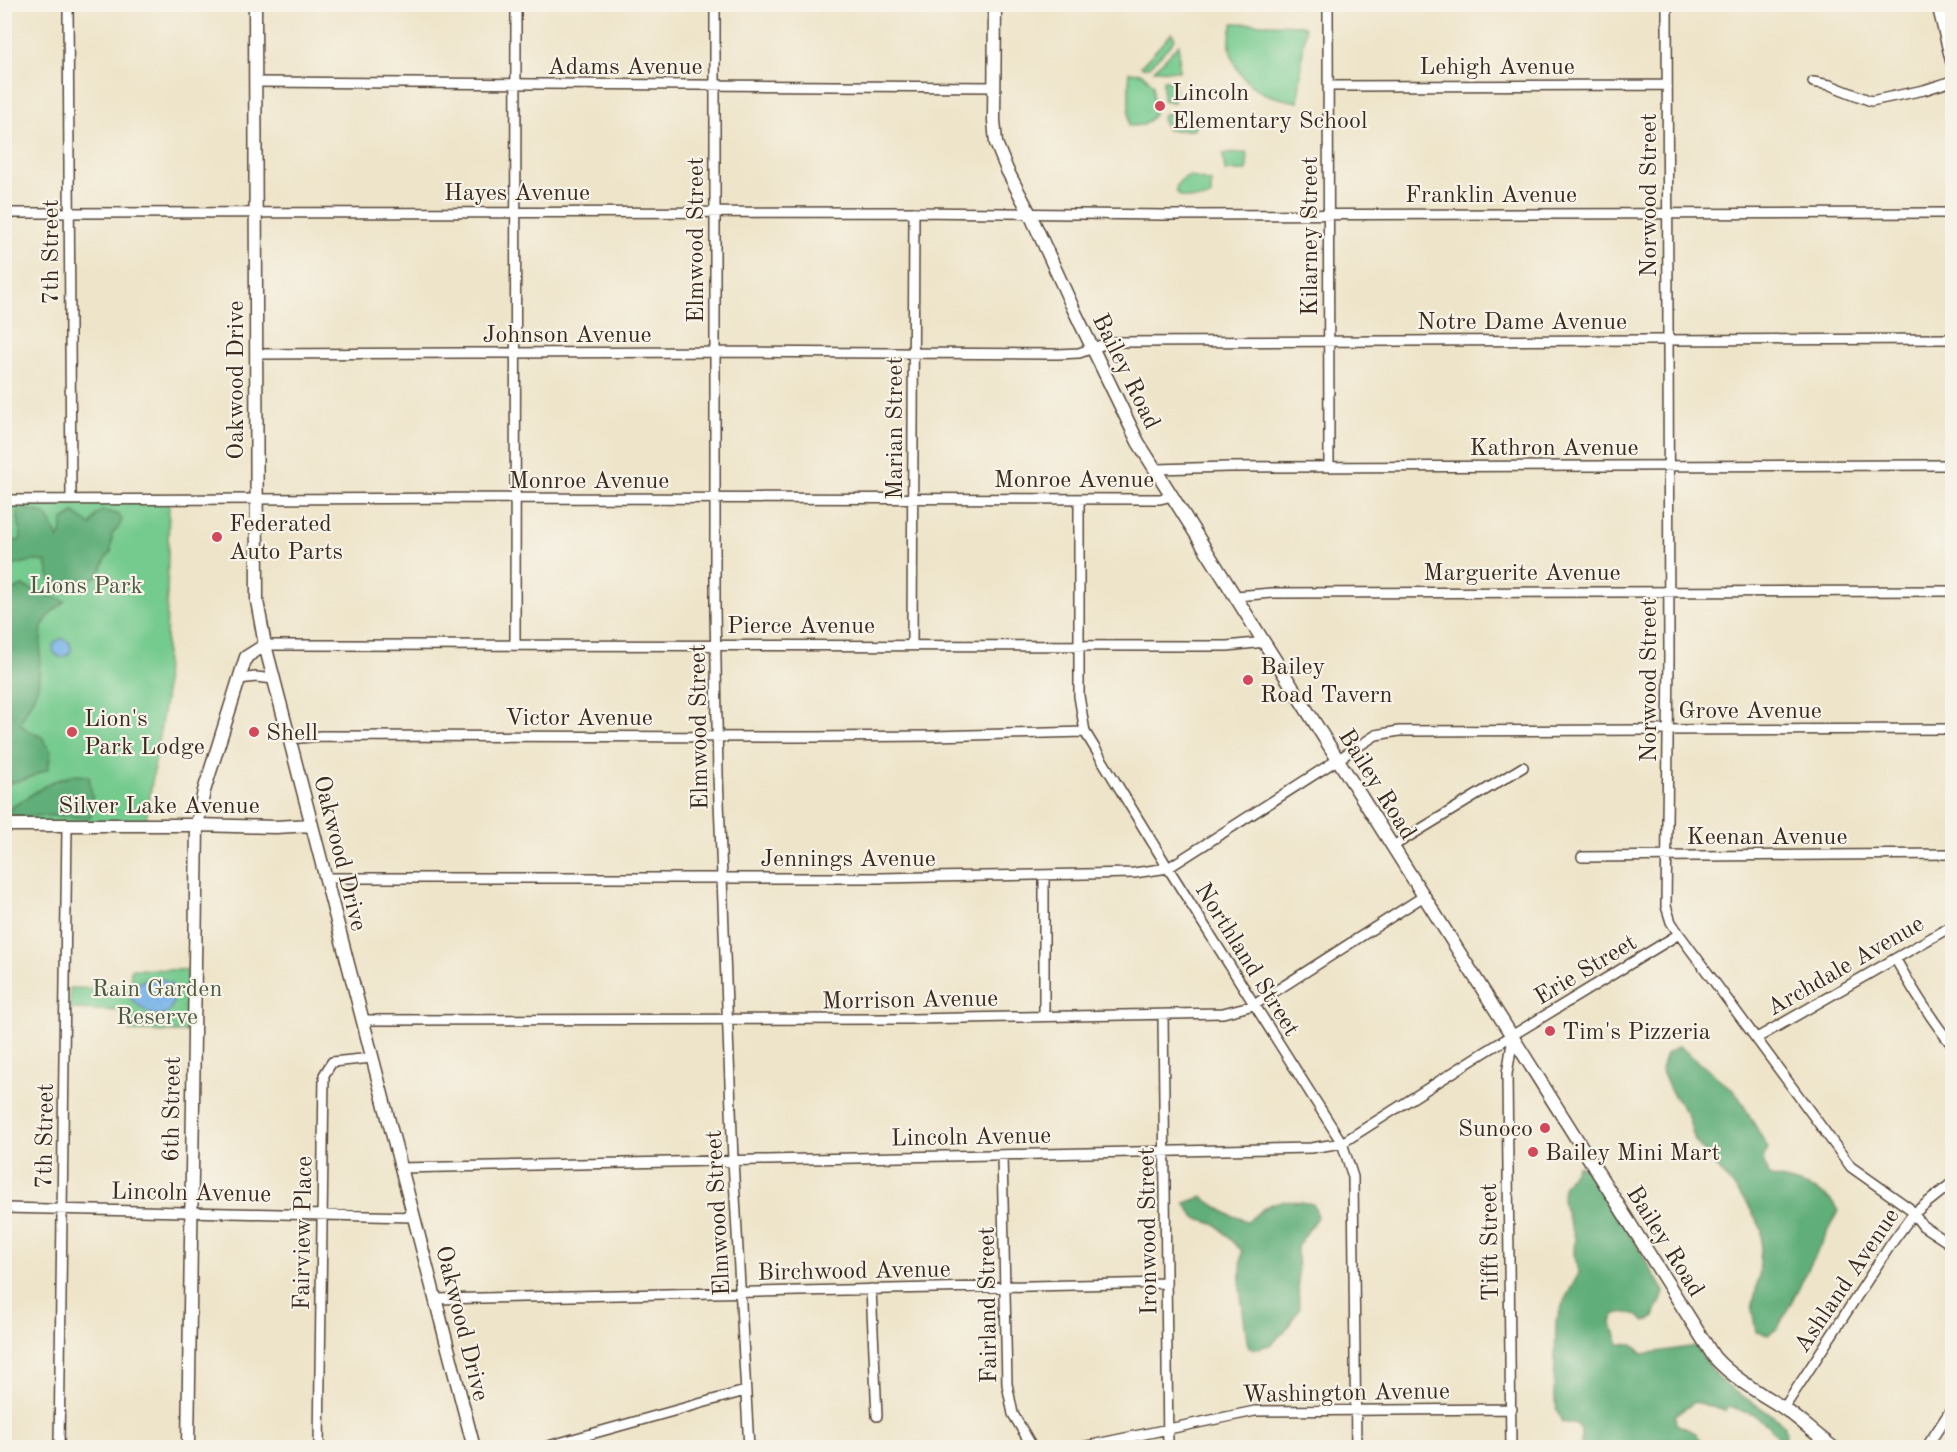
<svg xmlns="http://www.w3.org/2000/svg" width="1957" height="1452" viewBox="0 0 1957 1452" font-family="'Old Standard TT',serif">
  <rect width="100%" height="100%" fill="#f7f3e8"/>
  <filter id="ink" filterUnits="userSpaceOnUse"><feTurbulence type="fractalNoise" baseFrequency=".0167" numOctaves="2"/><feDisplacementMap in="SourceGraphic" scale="12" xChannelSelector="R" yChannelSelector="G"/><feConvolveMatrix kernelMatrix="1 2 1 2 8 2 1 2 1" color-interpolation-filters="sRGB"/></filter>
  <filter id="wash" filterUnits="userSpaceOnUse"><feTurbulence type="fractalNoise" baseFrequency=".008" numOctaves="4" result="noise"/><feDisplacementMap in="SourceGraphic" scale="24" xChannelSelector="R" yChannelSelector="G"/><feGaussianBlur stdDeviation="1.35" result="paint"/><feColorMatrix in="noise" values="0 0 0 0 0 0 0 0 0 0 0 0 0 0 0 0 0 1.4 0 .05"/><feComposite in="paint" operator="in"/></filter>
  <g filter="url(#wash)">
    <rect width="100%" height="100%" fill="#eee4c9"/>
    <path fill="#75ca8e" stroke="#587a56" stroke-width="1.5" d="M1233,23L1302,25L1305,28L1298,102C1287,100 1276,98 1266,94C1238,82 1223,52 1233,23Z
      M1172,33L1175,38L1172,43L1149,67H1142L1141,66Z
      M1179,44V71L1154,70Z
      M1129,72L1142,73L1153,84L1154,115L1144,125L1129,126Z
      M1163,80L1174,81V102L1163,100Z
      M1168,113H1185L1193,116L1197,125L1193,130H1167L1162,119L1163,115Z
      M1247,153V171H1225L1223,154Z
      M1189,176L1211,182V196L1208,198C1201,198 1194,200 1187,198C1170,196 1175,180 1189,176Z
      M169,499L165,700L145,826L5,825V501Z
      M131,969L187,970L186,1032L129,1031V1011L70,1009V988L130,989Z"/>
    <path fill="#60ae79" stroke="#4e6c4c" stroke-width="1.5" d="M26,509C52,513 48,517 58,539L61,534L63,520L74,513L91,525L96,515L103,510L119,515L122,520L118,528L112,534L111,552C104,558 104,566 99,574C93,582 64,589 53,592L46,562C30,558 21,566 5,566V538L7,537L9,541H19L21,537L17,511Z
      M22,586L65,601L51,613L42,626L38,687L20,724L29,731L42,737L51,752L48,769L26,779L5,784V595Z
      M74,775L89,776L94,809L90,818L57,816H13L9,809L51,782Z
      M1679,1046L1734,1091L1740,1099L1768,1148L1763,1159L1768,1176C1791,1182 1827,1187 1838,1211L1778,1328L1768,1335L1756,1332L1752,1309L1759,1276L1762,1230L1747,1203L1695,1141L1687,1114L1670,1090L1661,1069L1666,1054Z
      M1578,1165L1597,1177L1664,1292C1662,1302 1656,1308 1654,1318L1645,1322C1634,1312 1629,1311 1615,1314L1611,1322L1619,1344L1633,1345L1643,1354L1696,1346C1706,1360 1715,1377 1729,1387C1748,1401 1768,1410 1785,1426L1786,1438L1782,1442L1769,1426L1754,1415L1729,1407L1725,1411L1695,1402L1675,1415L1676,1424L1696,1433L1701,1442L1699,1447H1581V1431L1577,1424L1562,1422L1557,1410L1554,1392L1556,1321L1565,1299L1579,1273L1574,1254L1575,1237L1562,1201L1563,1187Z
      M1202,1197L1228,1214L1247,1221C1255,1217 1259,1211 1266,1207C1281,1198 1297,1201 1313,1204L1316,1210L1317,1217L1297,1247L1299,1309L1287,1328L1272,1344L1256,1349L1249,1348L1247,1341L1240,1288L1242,1251L1217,1225L1195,1218L1185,1203Z"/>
    <path fill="#77b2e8" stroke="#596e83" stroke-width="1.5" d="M53 648a9 9 0 1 1 18 0a9 9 0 1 1-18 0Z
      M148,978H160L171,984C176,995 174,1005 167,1014C151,1021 143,1007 131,999C130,988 139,982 148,978Z"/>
  </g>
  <g filter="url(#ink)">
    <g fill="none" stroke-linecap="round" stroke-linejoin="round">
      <g stroke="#564638" stroke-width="12">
        <path id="minor" d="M68,4L71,499
          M715,4V609L718,775L733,1160L749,1448
          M1328,4L1329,467
          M1667,4L1669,658L1666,906L1671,922L1679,934L1851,1167L1909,1208L1923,1226L1952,1245
          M255,82L994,87
          M1813,82L1830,85L1871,101L1924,90L1952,81
          M1328,86L1667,85
          M4,213L914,212L1166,215L1952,213
          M256,354L714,352L1057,354L1079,353L1110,342L1952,339
          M1156,469L1229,467L1952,465
          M1079,499V696L1085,732L1168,868L1342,1143L1353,1177L1356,1448
          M4,500L515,498L1160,499L1172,496
          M1236,596L1272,593L1952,591
          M912,644L914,212
          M265,645L1227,646L1265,642
          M515,645L516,4
          M239,679L256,677L274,679
          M290,739L321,736L813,737L933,736L1085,732
          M1393,846L1523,767
          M1582,857L1952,854
          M1044,876V1016
          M326,878H879L1134,873L1168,868L1376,735L1399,731L1952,729
          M1896,960C1913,990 1930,1018 1952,1045
          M1163,1015L1168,1448
          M363,1020L914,1019L1223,1013L1254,1005L1424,896
          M1757,1038L1952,926
          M1002,1155L1007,1384L1013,1414L1033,1448
          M400,1168L1311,1148L1342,1143L1485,1052L1679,934
          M4,1208L414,1217
          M871,1289L877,1416
          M435,1299L1166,1283
          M1784,1408L1891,1244L1913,1214L1952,1183
          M59,1448L67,826
          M319,1448L324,1075L332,1062L372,1058
          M541,1448L745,1391
          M1077,1448L1255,1411L1512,1409
          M1511,1448L1507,1074L1513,1037
          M1926,1448L1952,1408"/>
      </g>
      <g stroke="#564638" stroke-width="15">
        <path id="tertiary" d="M255,4L257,601L265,645L474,1448
          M995,4L994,120L996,143L1007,170L1030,214L1073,308L1138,442L1714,1357C1733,1378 1758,1392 1782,1407C1800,1419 1816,1435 1834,1448
          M1938,4L1952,61
          M4,825H197L275,827L312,825
          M188,1448L197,825L204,791L246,657L265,645"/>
      </g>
      <use href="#minor" stroke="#fff" stroke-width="9"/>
      <use href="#tertiary" stroke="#fff" stroke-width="12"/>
    </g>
  </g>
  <g fill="#d1495b" stroke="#f7f3e8" stroke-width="2">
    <circle cx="1160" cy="106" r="6"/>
    <circle cx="217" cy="537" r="6"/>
    <circle cx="1248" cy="680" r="6"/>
    <circle cx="72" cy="732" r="6"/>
    <circle cx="254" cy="732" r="6"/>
    <circle cx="1550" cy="1031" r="6"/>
    <circle cx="1545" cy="1128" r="6"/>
    <circle cx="1533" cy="1152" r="6"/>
  </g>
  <g text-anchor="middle" stroke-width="4.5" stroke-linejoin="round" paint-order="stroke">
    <g font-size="24" fill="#3b2a1e" stroke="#f7f3e8">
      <text x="625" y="74">Adams Avenue</text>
      <text x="1497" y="74">Lehigh Avenue</text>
      <text x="517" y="200">Hayes Avenue</text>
      <text x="1491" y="202">Franklin Avenue</text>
      <text transform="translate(1648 195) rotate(-90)" y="8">Norwood Street</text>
      <text transform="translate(1309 236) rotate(-90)" y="8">Kilarney Street</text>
      <text transform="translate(695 240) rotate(-90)" y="8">Elmwood Street</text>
      <text transform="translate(50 252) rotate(-90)" y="8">7th Street</text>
      <text x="1522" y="329">Notre Dame Avenue</text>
      <text x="567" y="342">Johnson Avenue</text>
      <text transform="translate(1127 371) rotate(64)" y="8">Bailey Road</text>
      <text transform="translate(235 380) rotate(-90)" y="8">Oakwood Drive</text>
      <text transform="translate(894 428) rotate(-90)" y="8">Marian Street</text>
      <text x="1554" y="455">Kathron Avenue</text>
      <text x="1074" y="487">Monroe Avenue</text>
      <text x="589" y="488">Monroe Avenue</text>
      <text x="1522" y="580">Marguerite Avenue</text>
      <text x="801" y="633">Pierce Avenue</text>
      <text transform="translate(1648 680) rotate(-90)" y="8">Norwood Street</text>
      <text x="1750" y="718">Grove Avenue</text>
      <text x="579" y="725">Victor Avenue</text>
      <text transform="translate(698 727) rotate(-91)" y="8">Elmwood Street</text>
      <text transform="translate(1378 784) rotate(58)" y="8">Bailey Road</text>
      <text x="159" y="813">Silver Lake Avenue</text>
      <text x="1767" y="844">Keenan Avenue</text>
      <text transform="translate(341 853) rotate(76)" y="8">Oakwood Drive</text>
      <text x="848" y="866">Jennings Avenue</text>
      <text transform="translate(1248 959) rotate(58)" y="8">Northland Street</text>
      <text transform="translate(1845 965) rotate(-30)" y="8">Archdale Avenue</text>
      <text transform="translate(1585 969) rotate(-31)" y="8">Erie Street</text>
      <text transform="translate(910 999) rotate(-1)" y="8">Morrison Avenue</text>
      <text transform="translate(171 1109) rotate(-89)" y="8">6th Street</text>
      <text transform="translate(44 1136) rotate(-89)" y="8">7th Street</text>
      <text transform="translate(971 1136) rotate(-1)" y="8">Lincoln Avenue</text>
      <text transform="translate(191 1192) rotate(1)" y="8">Lincoln Avenue</text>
      <text transform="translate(717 1213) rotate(-93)" y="8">Elmwood Street</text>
      <text transform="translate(1147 1231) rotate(-91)" y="8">Ironwood Street</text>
      <text transform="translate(302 1233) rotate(-89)" y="8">Fairview Place</text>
      <text transform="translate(1666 1241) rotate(58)" y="8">Bailey Road</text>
      <text transform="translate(1489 1242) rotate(-91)" y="8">Tifft Street</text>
      <text transform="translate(854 1270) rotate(-1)" y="8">Birchwood Avenue</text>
      <text transform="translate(1846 1280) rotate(-56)" y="8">Ashland Avenue</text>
      <text transform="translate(987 1305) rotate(-91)" y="8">Fairland Street</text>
      <text transform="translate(463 1323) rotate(76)" y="8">Oakwood Drive</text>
      <text transform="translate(1346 1392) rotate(-1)" y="8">Washington Avenue</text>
    </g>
    <g font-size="24" fill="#3b2a1e" stroke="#f7f3e8" text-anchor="start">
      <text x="1172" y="100">Lincoln<tspan x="1172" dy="28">Elementary School</tspan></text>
      <text x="229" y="531">Federated<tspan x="229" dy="28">Auto Parts</tspan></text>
      <text x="1260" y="674">Bailey<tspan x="1260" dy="28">Road Tavern</tspan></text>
      <text x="84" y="726">Lion's<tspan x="84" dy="28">Park Lodge</tspan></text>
      <text x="266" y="740">Shell</text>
      <text x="1562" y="1039">Tim's Pizzeria</text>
      <text x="1533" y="1136" text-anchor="end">Sunoco</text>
      <text x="1545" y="1160">Bailey Mini Mart</text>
    </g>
    <g font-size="24" fill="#4c5a40" stroke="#f7f3e8">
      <text x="86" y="593">Lions Park</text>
      <text x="157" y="996">Rain Garden<tspan x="157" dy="28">Reserve</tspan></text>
    </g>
  </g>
  <rect width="1957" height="1452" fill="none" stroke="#f7f3e8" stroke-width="24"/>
</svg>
